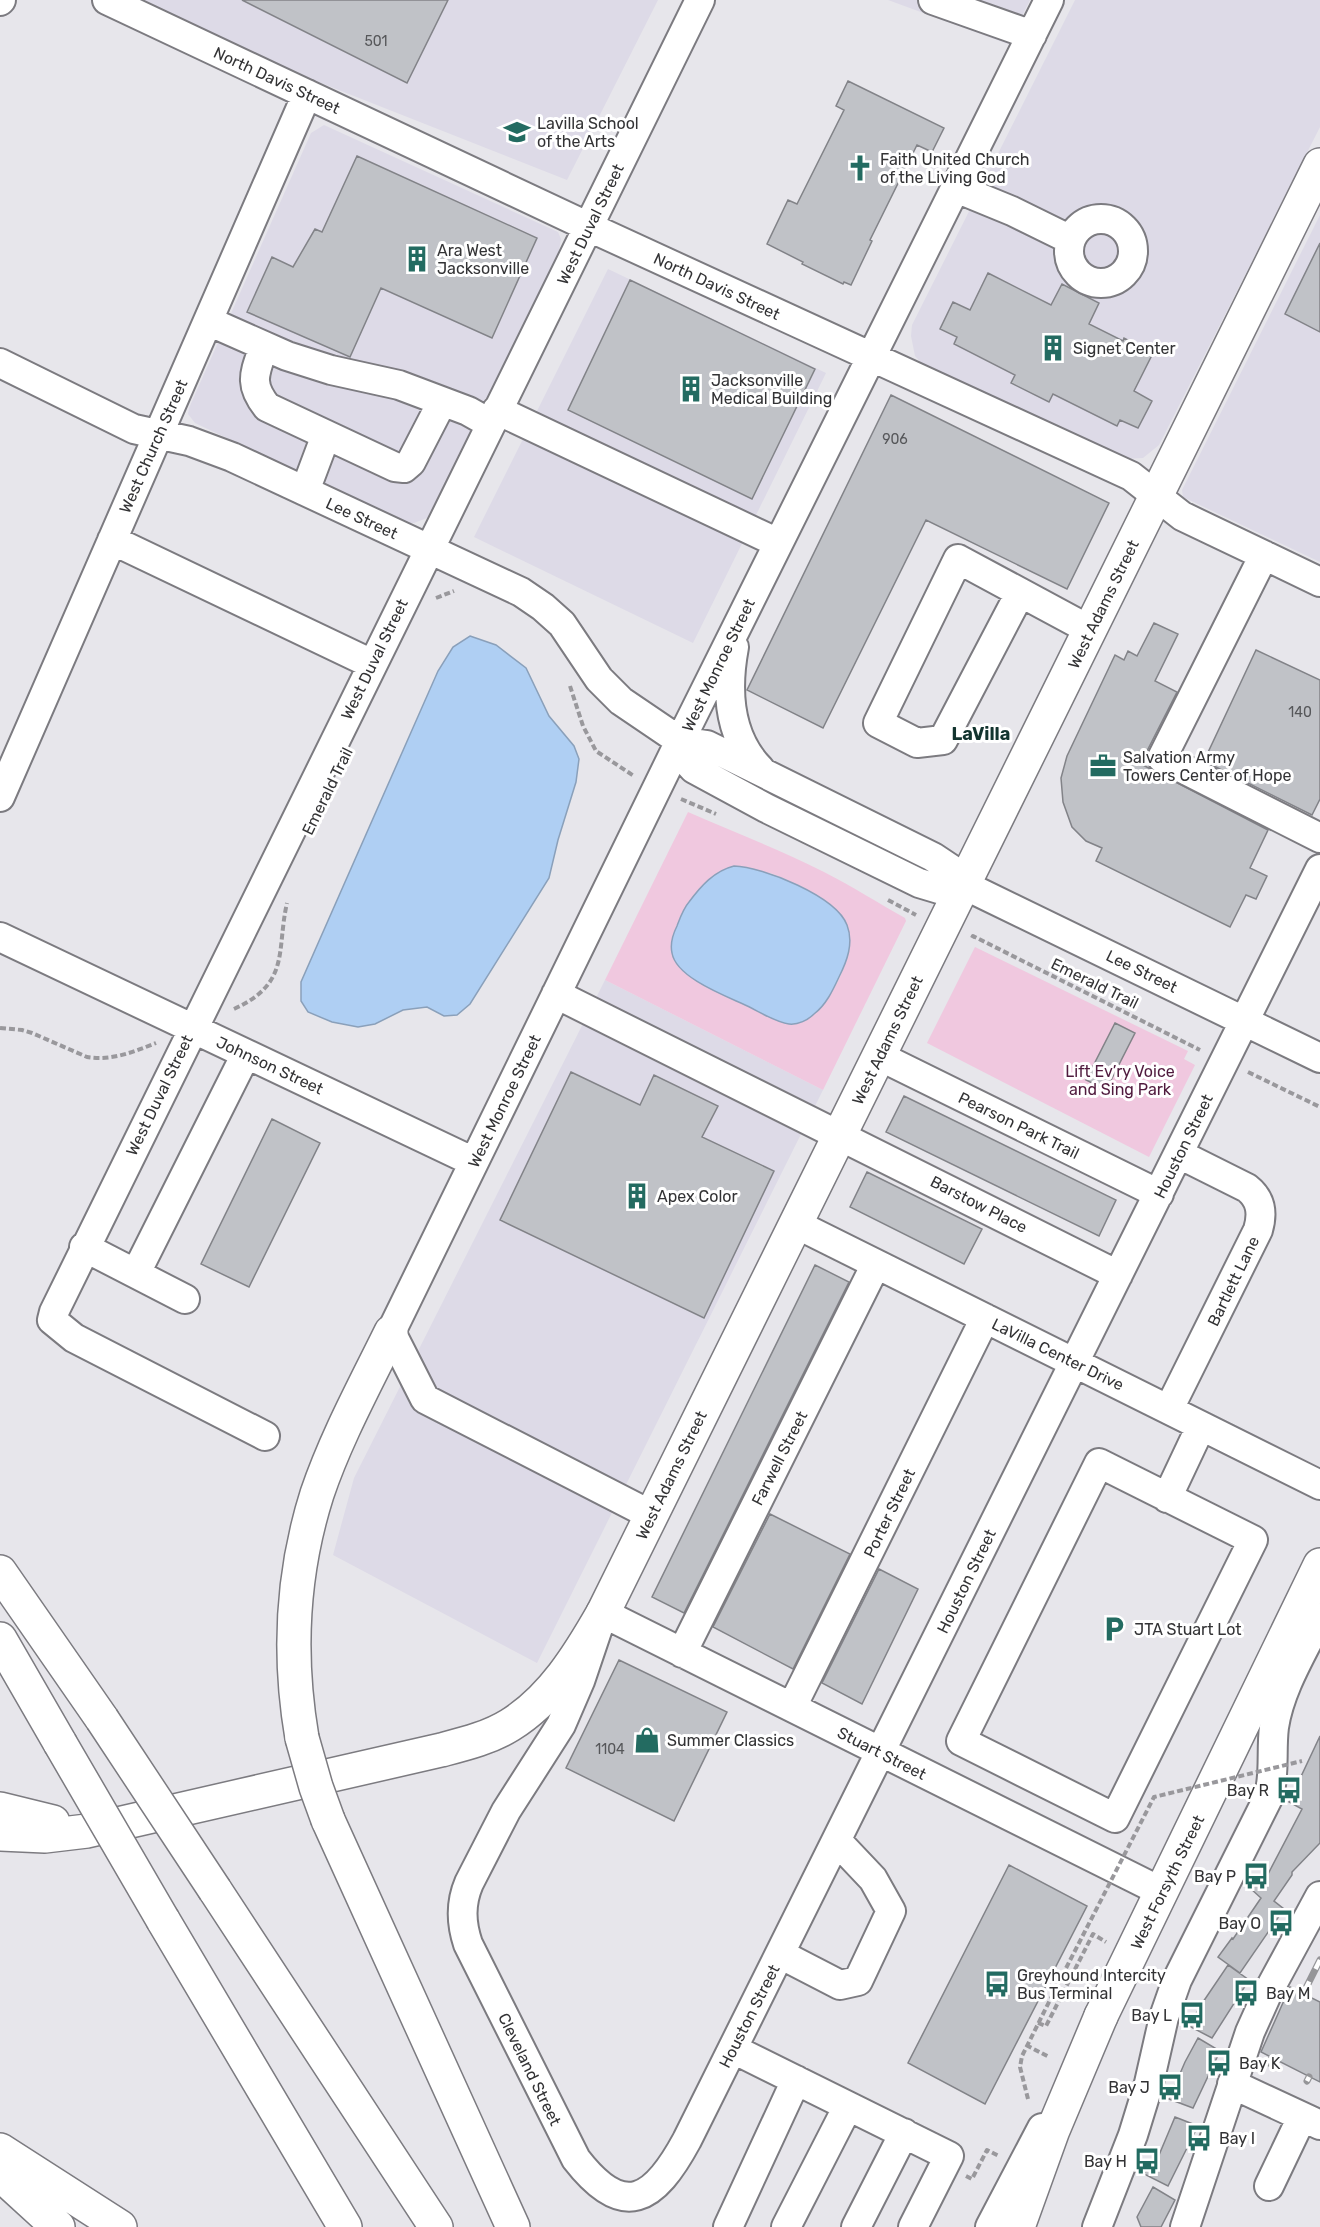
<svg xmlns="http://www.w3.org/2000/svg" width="1320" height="2227" viewBox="0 0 1320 2227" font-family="Rubik,sans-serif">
  <rect width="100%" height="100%" fill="#e7e6eb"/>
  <path fill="#dddae7" d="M138,0H658L567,180L321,83L295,77Z
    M888,0H1030L1008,44Z
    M1075,0H1320V127L1159,445L1143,458L1123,459L924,366L915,356L911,336L912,325Z
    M324,125L558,232L561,239L557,262L433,511L427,518L414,523H407L195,423L188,414L189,408L311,133Z
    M1320,215V562L1183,497L1182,490Z
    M608,269L826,373L693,643L474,537Z
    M605,980L823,1090L537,1663L333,1555L354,1478Z"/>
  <path fill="#f0c8df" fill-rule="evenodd" d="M688,812C734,832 780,850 824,872C852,886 878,903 905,918L906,921L823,1090L605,980ZM770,873C798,884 830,898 846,924C861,947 830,1005 809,1018C799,1024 789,1024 778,1020L714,990L673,935C684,908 694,894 714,875Z
    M975,947L1188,1051L1184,1059L1195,1065L1149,1157L927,1043Z"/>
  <path fill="#afcff3" stroke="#8aa0ba" stroke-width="1.5" d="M470,636L496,645L526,668L549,716L574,746L579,759L576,782L558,840L549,878L470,1004L457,1015L444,1016L427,1007L403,1010L375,1024L358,1027L332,1022L308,1012L301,1001V982L438,671L453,647Z
    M734,866C763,867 836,896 847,925C854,943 847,961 839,977C833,990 826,1005 814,1014C808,1020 798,1025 789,1024C774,1022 757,1010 743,1004C723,995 676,977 672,953C670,944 673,934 677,926C680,918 683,909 689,902C701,886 714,871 734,866Z"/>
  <path fill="#c0c2c7" stroke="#828388" stroke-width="1.5" d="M242,0H448L407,83Z
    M848,81L944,128L932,152L917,145L870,240L872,241L851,285L844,282L843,284L802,264L803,262L767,244L788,200L797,204L844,110L836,106Z
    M357,156L537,238L492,338L381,288L350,357L247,312L272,257L293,267L315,229L322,232Z
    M1320,243V332L1285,314Z
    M988,273L1051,305L1062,284L1099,303L1089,324L1123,341L1124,338L1153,353L1134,391L1152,401L1138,428L1120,420L1117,426L1053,394L1049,402L1011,383L1015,375L954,344L957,337L940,329L953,302L970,310Z
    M630,280L815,369L752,499L568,410Z
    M891,395L1109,503L1067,589L926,520L823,728L747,690Z
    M1154,623L1178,634L1155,681L1177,692L1147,751L1143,765L1268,830L1250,868L1267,876L1256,899L1246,895L1230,927L1096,861L1102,848L1086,841L1072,827L1063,802L1061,778L1067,756L1115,655L1124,660L1128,651L1137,656Z
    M1256,650L1320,680V799L1312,815L1204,761Z
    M1115,1023L1135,1033L1106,1090L1086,1080Z
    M571,1072L640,1105L654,1075L718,1106L702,1137L774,1171L704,1318L500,1220Z
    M904,1096L1116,1200L1099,1236L886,1132Z
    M272,1119L320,1143L249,1287L201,1264Z
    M867,1172L982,1229L964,1264L850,1207Z
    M815,1265L849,1282L684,1613L652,1597Z
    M770,1514L850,1554L793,1669L713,1627Z
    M879,1569L918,1589L862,1704L822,1683Z
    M619,1660L727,1712L674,1821L566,1768Z
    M1320,1736V1843L1292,1872V1875L1274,1901L1284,1909L1240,1973L1218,1957L1232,1938L1233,1939L1261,1898L1251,1889L1264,1871L1268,1874L1302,1809L1289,1802Z
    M1009,1865L1087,1906L985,2104L908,2063Z
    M1228,1965L1249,1980L1212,2038L1189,2026L1201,2005Z
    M1290,1987L1320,2002V2082L1261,2052Z
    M1198,2038L1220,2051L1193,2108L1169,2099L1185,2062Z
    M1175,2117L1198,2126L1168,2186L1144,2174L1156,2154L1159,2155Z
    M1153,2187L1175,2200L1161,2227H1141L1137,2217Z"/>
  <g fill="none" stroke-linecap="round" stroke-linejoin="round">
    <g stroke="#7c7b80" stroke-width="32">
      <path id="minor" d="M107,0L589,227L1131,476L1182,516L1320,582
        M933,0L1032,35
        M0,1L1,0
        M956,188L1012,211L1071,240
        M1069 251a32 32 0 1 1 64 0a32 32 0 1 1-64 0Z
        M208,321L287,356L331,370L399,385L468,411L491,424
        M264,346C255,373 248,383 267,407L395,467L404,468L411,462L442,402
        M0,363L134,429L189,441L232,457L521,592L543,607L562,624L599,679L621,701L680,741L707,745L933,857L951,869L964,885L1320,1058
        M497,410L778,543
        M305,491L326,435
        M112,540L372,664
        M1264,555L1162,758L1320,838
        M1020,593L943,740L917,743L878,723L958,559L1090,630
        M734,647C726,690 728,736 760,769
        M680,741L684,758L694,769L766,808L919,883L939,889L964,885
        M0,797L307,94
        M0,937L474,1162
        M556,994L1118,1275
        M879,1056L1159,1194
        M796,1224L1320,1485
        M84,1247L185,1299
        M136,1273L246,1054
        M1169,1409L1258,1230C1263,1213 1261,1199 1247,1188L1179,1154
        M265,1436L74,1338L52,1320L54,1312L700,0
        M1099,1463L1253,1540L1115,1818L961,1741Z
        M1167,1498L1201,1426
        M651,1515L425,1399L391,1332L680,741L1049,0
        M682,1653L876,1264
        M792,1707L985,1318
        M1162,1892L1130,1876L603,1613L580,1681L561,1725L506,1811L469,1883C460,1904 461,1923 468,1944L576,2159C624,2221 654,2201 687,2140L1320,869
        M780,1954L840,1985L858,1981L891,1911L873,1879L837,1841
        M733,2049L949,2156L913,2227
        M1232,2084L1320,2125
        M1269,2186L1302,2117
        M728,2227L796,2080
        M786,2227L848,2106
        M856,2227L904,2133
        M990,2227L1042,2128
        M1097,2227L1133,2135L1149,2083L1164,2017L1177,1980L1269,1796C1275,1773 1271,1751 1274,1727C1280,1688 1303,1652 1320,1617
        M1185,2227L1250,2032L1268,1992L1320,1896"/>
    </g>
    <g stroke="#7c7b80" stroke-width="36">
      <path id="major" d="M603,1613L1320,165
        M1101,2016L1320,1565"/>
    </g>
    <g stroke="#7c7b80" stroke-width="36">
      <path id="highway" d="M0,1572L102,1719
        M0,1639L60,1743
        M302,1738C288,1656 292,1573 317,1494C336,1438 365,1385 391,1332
        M0,1809L53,1822
        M328,1820L513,2227
        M0,1834L45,1836L87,1831L441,1750C464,1744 489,1738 510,1725C552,1699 579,1655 603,1613
        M215,1890L436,2227
        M163,1920L345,2227
        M0,2150L120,2227
        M0,2174L58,2227
        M1018,2227L1053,2130L1101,2016"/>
    </g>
    <path stroke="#99989c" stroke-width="4" stroke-dasharray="6 3" stroke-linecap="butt" d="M436,598L454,591
      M570,686L583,726L596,751L634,776
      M681,799L716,814
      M888,900L916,915
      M972,938L973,936L1200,1050
      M234,1009C291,983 276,951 287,903
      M0,1028L22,1030L32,1033L87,1057C112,1061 133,1052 156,1043
      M1248,1072L1320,1107
      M1038,2023L1046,2026L1093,1934L1106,1942
      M1026,2045L1049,2057
      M1028,2099L1020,2067L1022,2056L1062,1976
      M966,2176L972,2179L987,2150L999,2156"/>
    <use href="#minor" stroke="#fff" stroke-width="28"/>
    <use href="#major" stroke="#fff" stroke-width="33"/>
    <use href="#highway" stroke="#fff" stroke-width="33"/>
    <g stroke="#959598" stroke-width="7">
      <path id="rail" d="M1303,1994L1320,1960
        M1269,2063L1272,2058
        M1307,2081L1309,2077"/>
    </g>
    <use href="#rail" stroke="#fff" stroke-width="4.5" stroke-dasharray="14" stroke-linecap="butt"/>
    <g stroke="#7c7b80" stroke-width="36" stroke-linecap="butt">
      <path id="highway-bridge" d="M102,1719L215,1890
        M302,1738L316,1787L328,1820
        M60,1743L163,1920"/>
    </g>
    <path stroke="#99989c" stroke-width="4" stroke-dasharray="6 3" stroke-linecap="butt" d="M1062,1976L1154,1797L1302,1761"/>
    <use href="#highway-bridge" stroke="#fff" stroke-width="33"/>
  </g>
  <defs>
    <g id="school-bare" transform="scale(2.07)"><path d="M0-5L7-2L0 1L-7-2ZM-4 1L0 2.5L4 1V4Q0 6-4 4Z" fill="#236b61" stroke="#fff" stroke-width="2.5" paint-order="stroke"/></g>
    <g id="church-bare" transform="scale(2.07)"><path d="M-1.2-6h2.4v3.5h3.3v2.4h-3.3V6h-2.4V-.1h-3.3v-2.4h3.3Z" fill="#236b61" stroke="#fff" stroke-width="2.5" paint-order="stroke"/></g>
    <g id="building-bare" transform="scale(2.07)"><path d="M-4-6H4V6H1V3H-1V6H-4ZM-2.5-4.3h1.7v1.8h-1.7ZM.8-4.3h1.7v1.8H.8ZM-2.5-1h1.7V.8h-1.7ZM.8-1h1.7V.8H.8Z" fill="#236b61" stroke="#fff" stroke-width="2.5" paint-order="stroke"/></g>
    <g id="office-bare" transform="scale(2.07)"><path d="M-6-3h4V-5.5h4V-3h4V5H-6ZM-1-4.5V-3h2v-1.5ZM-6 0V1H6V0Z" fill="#236b61" stroke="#fff" stroke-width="2.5" paint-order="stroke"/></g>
    <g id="parking-bare" transform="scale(2.07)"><path d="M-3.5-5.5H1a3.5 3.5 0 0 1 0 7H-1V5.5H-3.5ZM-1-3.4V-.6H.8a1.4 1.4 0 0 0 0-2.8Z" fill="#236b61" stroke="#fff" stroke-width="2.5" paint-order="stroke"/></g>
    <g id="shop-bare" transform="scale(2.07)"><path d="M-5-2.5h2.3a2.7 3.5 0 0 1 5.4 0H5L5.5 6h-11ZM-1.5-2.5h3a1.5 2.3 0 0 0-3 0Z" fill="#236b61" stroke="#fff" stroke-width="2.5" paint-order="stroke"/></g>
    <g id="bus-bare" transform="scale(2.07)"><path d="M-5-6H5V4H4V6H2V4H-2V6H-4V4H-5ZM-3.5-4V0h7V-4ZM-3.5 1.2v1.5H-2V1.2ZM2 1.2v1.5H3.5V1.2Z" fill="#236b61" stroke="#fff" stroke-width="2.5" paint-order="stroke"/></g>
  </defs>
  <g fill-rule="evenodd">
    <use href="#school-bare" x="517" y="132"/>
    <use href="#church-bare" x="860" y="168"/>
    <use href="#building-bare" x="417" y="259"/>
    <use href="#building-bare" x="1053" y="348"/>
    <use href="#building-bare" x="691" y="389"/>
    <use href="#office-bare" x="1103" y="766"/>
    <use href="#building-bare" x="637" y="1196"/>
    <use href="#parking-bare" x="1114" y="1629"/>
    <use href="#shop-bare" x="647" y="1740"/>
    <use href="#bus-bare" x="1289" y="1790"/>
    <use href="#bus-bare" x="1256" y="1876"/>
    <use href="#bus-bare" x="1281" y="1923"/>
    <use href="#bus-bare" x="997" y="1984"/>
    <use href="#bus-bare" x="1246" y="1993"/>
    <use href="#bus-bare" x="1192" y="2015"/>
    <use href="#bus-bare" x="1219" y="2063"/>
    <use href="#bus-bare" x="1170" y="2087"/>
    <use href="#bus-bare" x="1199" y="2138"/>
    <use href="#bus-bare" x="1147" y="2161"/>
  </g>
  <g text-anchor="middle" stroke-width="6" stroke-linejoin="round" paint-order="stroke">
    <g font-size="14" fill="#56575a">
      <text x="376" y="46">501</text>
      <text x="895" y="444">906</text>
      <text x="1300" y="717">140</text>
      <text x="610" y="1754">1104</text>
    </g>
    <g font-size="16" fill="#333335" stroke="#fff">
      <text transform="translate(277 80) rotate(25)" y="6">North Davis Street</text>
      <text transform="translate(590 224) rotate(-64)" y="6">West Duval Street</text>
      <text transform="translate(717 286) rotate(25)" y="6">North Davis Street</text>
      <text transform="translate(153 446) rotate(-66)" y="6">West Church Street</text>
      <text transform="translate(362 518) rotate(25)" y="6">Lee Street</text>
      <text transform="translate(1103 604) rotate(-64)" y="6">West Adams Street</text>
      <text transform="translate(374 659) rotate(-64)" y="6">West Duval Street</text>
      <text transform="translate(718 665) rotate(-64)" y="6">West Monroe Street</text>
      <text transform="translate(327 791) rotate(-64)" y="6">Emerald Trail</text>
      <text transform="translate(1142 971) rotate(26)" y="6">Lee Street</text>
      <text transform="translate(1095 983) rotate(26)" y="6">Emerald Trail</text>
      <text transform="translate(887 1040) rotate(-64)" y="6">West Adams Street</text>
      <text transform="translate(270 1065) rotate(25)" y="6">Johnson Street</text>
      <text transform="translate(159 1095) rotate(-64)" y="6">West Duval Street</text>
      <text transform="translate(504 1101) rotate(-64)" y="6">West Monroe Street</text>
      <text transform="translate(1019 1125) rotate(26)" y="6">Pearson Park Trail</text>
      <text transform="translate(1183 1146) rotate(-64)" y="6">Houston Street</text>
      <text transform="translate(979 1204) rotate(27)" y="6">Barstow Place</text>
      <text transform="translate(1233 1281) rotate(-64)" y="6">Bartlett Lane</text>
      <text transform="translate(1058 1354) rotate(26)" y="6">LaVilla Center Drive</text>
      <text transform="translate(779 1458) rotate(-63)" y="6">Farwell Street</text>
      <text transform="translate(671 1475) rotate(-64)" y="6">West Adams Street</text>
      <text transform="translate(889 1513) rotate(-64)" y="6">Porter Street</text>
      <text transform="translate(966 1581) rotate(-64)" y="6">Houston Street</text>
      <text transform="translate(882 1753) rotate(27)" y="6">Stuart Street</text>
      <text transform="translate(1167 1882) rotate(-64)" y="6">West Forsyth Street</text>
      <text transform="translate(749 2016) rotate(-63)" y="6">Houston Street</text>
      <text transform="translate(530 2069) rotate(64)" y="6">Cleveland Street</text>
    </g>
    <g font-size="16" fill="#333335" stroke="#fff" text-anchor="start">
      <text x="537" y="129">Lavilla School<tspan x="537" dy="18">of the Arts</tspan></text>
      <text x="880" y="165">Faith United Church<tspan x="880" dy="18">of the Living God</tspan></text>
      <text x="437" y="256">Ara West<tspan x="437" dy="18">Jacksonville</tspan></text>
      <text x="1073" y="354">Signet Center</text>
      <text x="711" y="386">Jacksonville<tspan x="711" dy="18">Medical Building</tspan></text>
      <text x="1123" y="763">Salvation Army<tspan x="1123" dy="18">Towers Center of Hope</tspan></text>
      <text x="657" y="1202">Apex Color</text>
      <text x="1134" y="1635">JTA Stuart Lot</text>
      <text x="667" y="1746">Summer Classics</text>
      <text x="1269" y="1796" text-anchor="end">Bay R</text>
      <text x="1236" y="1882" text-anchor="end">Bay P</text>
      <text x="1261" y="1929" text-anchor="end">Bay O</text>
      <text x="1017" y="1981">Greyhound Intercity<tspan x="1017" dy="18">Bus Terminal</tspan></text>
      <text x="1266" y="1999">Bay M</text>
      <text x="1172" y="2021" text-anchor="end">Bay L</text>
      <text x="1239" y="2069">Bay K</text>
      <text x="1150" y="2093" text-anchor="end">Bay J</text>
      <text x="1219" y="2144">Bay I</text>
      <text x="1127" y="2167" text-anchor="end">Bay H</text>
    </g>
    <g font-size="16" fill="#501b3e" stroke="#fff">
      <text x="1120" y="1077">Lift Ev’ry Voice<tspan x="1120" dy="18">and Sing Park</tspan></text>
    </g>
    <g font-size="18" font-weight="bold" fill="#13342f" stroke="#fff">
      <text x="981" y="740">LaVilla</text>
    </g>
  </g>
</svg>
